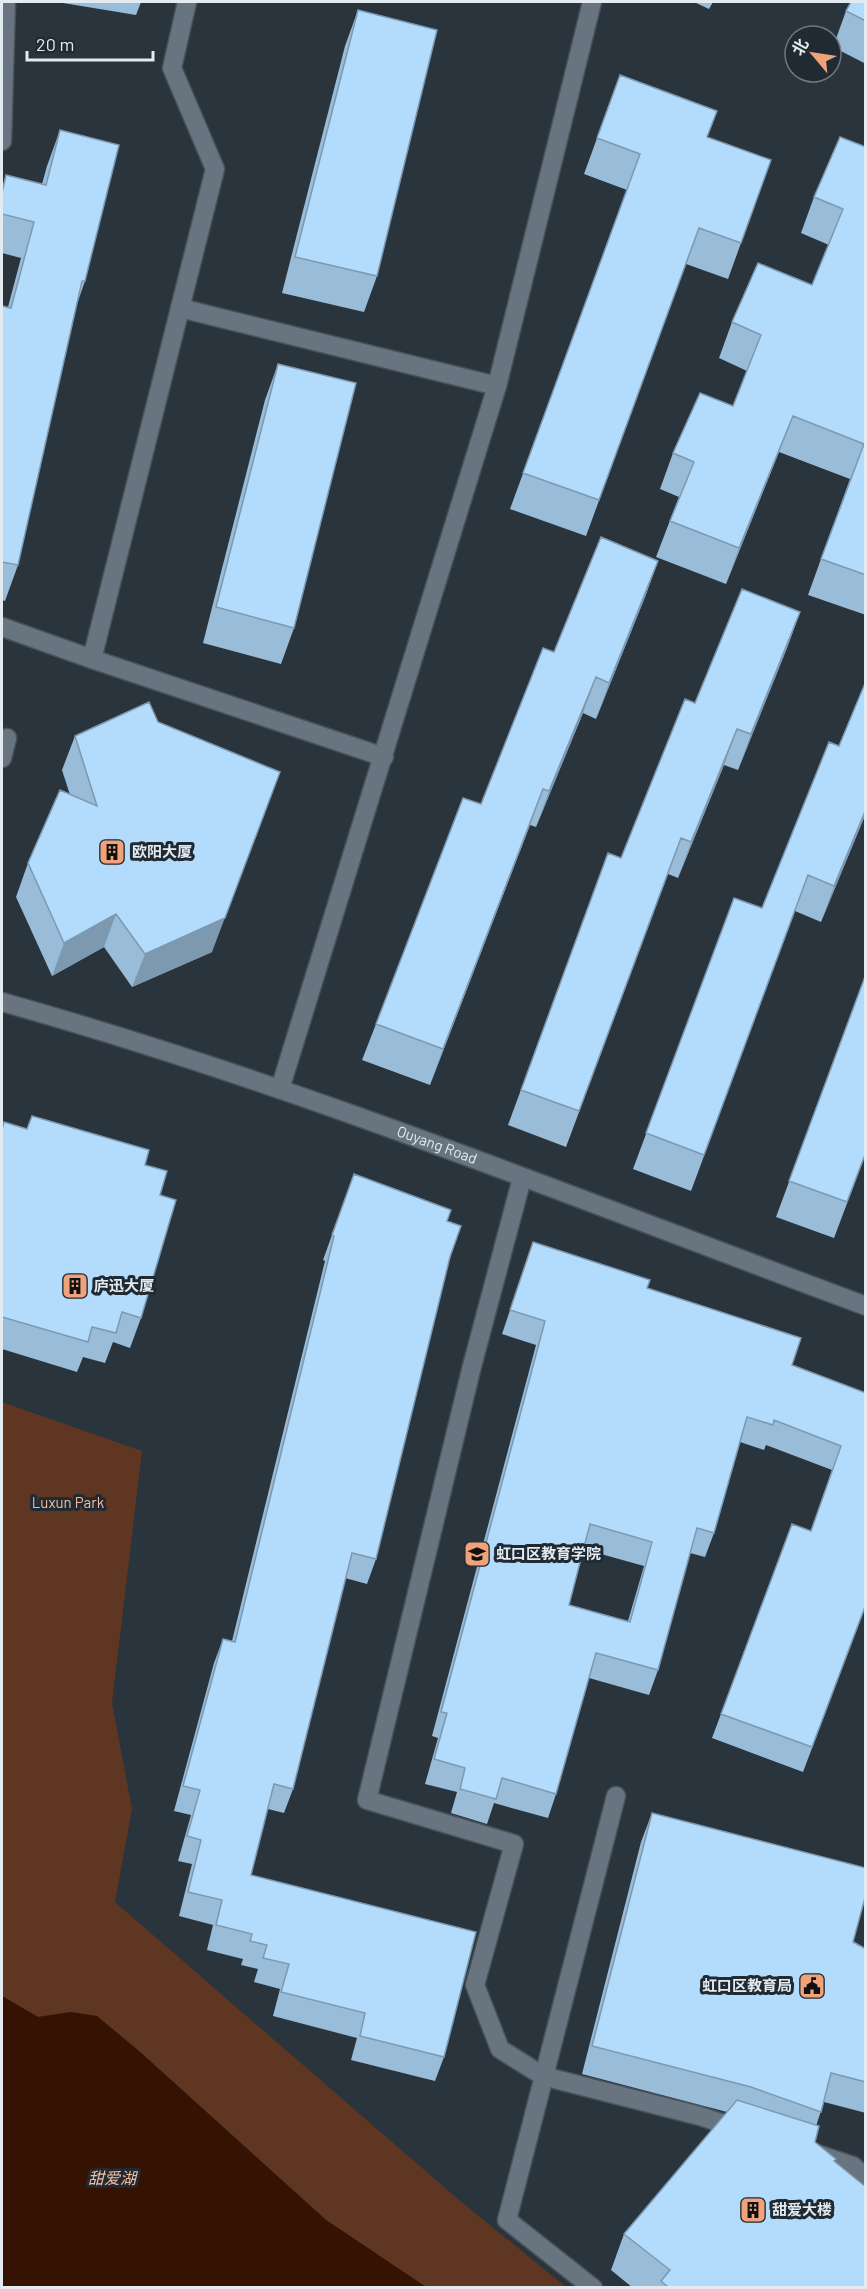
<svg xmlns="http://www.w3.org/2000/svg" width="867" height="2289" viewBox="0 0 867 2289" font-family="Barlow,'Noto Sans SC',sans-serif">
  <rect width="100%" height="100%" fill="#29343d"/>
  <path fill="#5e3621" d="M2,1402L142,1451L112,1703L132,1809L115,1902L459,2200L566,2287H426L326,2220L139,2051L71,2012L38,2017L2,1996Z"/>
  <path fill="#351201" d="M2,1996L38,2017L71,2012L97,2016L139,2051L326,2220L426,2287H2Z"/>
  <g fill="none" stroke-linecap="round" stroke-linejoin="round">
    <g stroke="#485259" stroke-width="21">
      <g id="minor">
        <path d="M2,141L6,2"/>
        <path d="M180,308L497,386"/>
        <path d="M2,627L92,659L215,169L172,68L187,2"/>
        <path d="M92,659L384,757"/>
        <path d="M2,758L7,738"/>
        <path id="s1" d="M2,1002C295,1084 580,1200 866,1306"/>
        <path d="M280,1089L497,386L592,2"/>
        <path d="M522,1178L471,1370L367,1800L514,1844L475,1985L500,2049L543,2076L700,2116L742,2130"/>
        <path d="M814,2153L853,2166L866,2178"/>
        <path d="M593,2288L507,2220L616,1796"/>
      </g>
    </g>
    <use href="#minor" stroke="#68747f" stroke-width="18"/>
  </g>
  <path fill="#99bcd9" fill-rule="evenodd" d="M57,2H141L136,15Z
    M694,2H713L709,9Z
    M866,2V64L833,47L846,11Z
    M358,10L377,276L364,312L282,293L345,46Z
    M620,75L707,137L771,160L728,279L686,264L586,536L510,509L627,190L584,174Z
    M60,130L85,281L77,304L18,565L5,601L2,600V306L8,307L21,258L2,253V188L6,175L42,184L47,166Z
    M866,147V615L808,595L850,479L779,452L726,584L656,557L679,497L660,489L673,453L733,406L747,371L719,358L732,322L812,285L829,245L801,233L814,197Z
    M278,364L294,628L281,664L203,643L265,400Z
    M658,561L645,597L596,719L583,713L536,827L530,825L430,1085L362,1060L376,1024L554,652Z
    M800,612L787,648L738,770L724,765L678,878L668,874L566,1147L508,1125L608,853L621,858L695,703Z
    M866,681V813L821,922L795,911L691,1191L633,1169L734,898L762,908L839,746Z
    M75,736L212,952L132,987L104,947L52,976L16,897L28,863L70,795L62,770Z
    M866,974V1153L834,1238L776,1217Z
    M32,1116L145,1165L160,1195L141,1318L130,1348L113,1342L105,1363L83,1357L77,1372L2,1349V1129H27Z
    M447,1221L450,1257L376,1559L367,1584L345,1578L293,1789L284,1813L268,1809L251,1875L444,2057L435,2081L351,2060L357,2038L273,2016L280,1989L254,1982L258,1969L241,1965L243,1959L207,1950L213,1925L179,1916L192,1864L178,1861L191,1815L174,1811L214,1663L223,1639L232,1641L325,1261L323,1260L332,1235Z
    M533,1242L647,1288L792,1365L866,1393V1605L803,1772L712,1738L792,1524L811,1531L832,1470L766,1445L764,1450L740,1442L714,1533L705,1557L690,1553L658,1670L649,1695L589,1678L556,1794L548,1818L494,1803L487,1824L451,1813L457,1792L425,1784L438,1738L432,1736L536,1345L502,1334ZM583,1549L644,1566L628,1621L569,1605Z
    M652,1813L866,1949V2113L824,2102L816,2126L815,2142L835,2162L866,2288H633L611,2270L624,2234L727,2112L582,2074L641,1842Z"/>
  <path fill="#7d99b0" d="M793,416L779,452L726,584L739,548Z
    M658,561L645,597L596,719L609,683Z
    M800,612L787,648L738,770L751,734Z
    M596,677L583,713L536,827L549,791Z
    M737,729L724,765L678,878L691,842Z
    M280,772L212,952L132,987L145,954Z
    M543,789L530,825L430,1085L443,1049Z
    M866,809V813L821,922L834,886Z
    M116,914L104,947L52,976L64,943Z"/>
  <path fill="#b2dbfc" stroke="#7d99b0" stroke-width="1.5" fill-rule="evenodd" d="M851,2H866V21L846,11Z
    M358,10L437,30L377,276L295,257Z
    M620,75L717,111L707,137L771,160L741,243L699,228L599,500L523,473L640,154L597,138Z
    M60,130L119,145L85,281H82L18,565L2,562V306L11,308L34,222L2,214V193L6,175L46,185Z
    M840,137L866,147V575L821,559L864,444L793,416L739,548L670,521L694,462L673,453L700,393L733,406L761,335L732,322L758,263L812,285L843,209L814,197Z
    M278,364L356,383L294,628L216,607Z
    M601,537L658,561L609,683L596,677L549,791L543,789L443,1049L376,1024L463,798L481,804L543,648L554,652Z
    M742,589L800,612L751,734L737,729L691,842L681,838L579,1111L521,1090L608,853L621,858L685,699L695,703Z
    M866,681V809L834,886L808,875L704,1155L646,1133L734,898L762,908L829,742L839,746Z
    M149,702L158,722L280,772L225,918L145,954L116,914L64,943L28,863L60,790L97,806L75,736Z
    M866,974V1152L847,1202L789,1181Z
    M32,1116L149,1150L145,1165L167,1171L160,1195L176,1200L141,1318L122,1312L116,1333L92,1327L88,1342L2,1317V1130L4,1122L27,1129Z
    M354,1174L451,1210L447,1221L461,1226L450,1257L376,1559L352,1553L293,1789L274,1784L251,1875L476,1932L444,2057L360,2036L365,2013L281,1992L289,1964L263,1958L267,1945L250,1941L252,1934L216,1925L222,1900L188,1892L201,1840L187,1836L200,1790L183,1786L223,1639L235,1642L334,1236L332,1235Z
    M533,1242L650,1280L647,1288L801,1338L792,1365L866,1393V1604L812,1747L721,1714L792,1524L811,1531L841,1446L774,1420L773,1425L747,1417L714,1533L697,1528L658,1670L596,1653L556,1794L502,1778L496,1799L460,1789L465,1768L434,1759L447,1713L441,1712L545,1321L510,1310ZM590,1524L652,1542L630,1622L569,1605Z
    M652,1813L866,1868V1894L853,1942L866,1949V2082L831,2073L821,2112L751,2087L592,2046Z
    M737,2100L819,2126L815,2142L836,2159L834,2161L866,2187V2288H669L661,2281L670,2270L624,2234Z"/>
  <defs>
    <g id="building-square" transform="scale(1.35)"><rect x="-9" y="-9" width="18" height="18" rx="4" fill="#f0a27a" stroke="#202a33"/><path d="M-4-6H4V6H1V3H-1V6H-4ZM-2.5-4.3h1.7v1.8h-1.7ZM.8-4.3h1.7v1.8H.8ZM-2.5-1h1.7V.8h-1.7ZM.8-1h1.7V.8H.8Z" fill="#111"/></g>
    <g id="school-square" transform="scale(1.35)"><rect x="-9" y="-9" width="18" height="18" rx="4" fill="#f0a27a" stroke="#202a33"/><path d="M0-5L7-2L0 1L-7-2ZM-4 1L0 2.5L4 1V4Q0 6-4 4Z" fill="#111"/></g>
    <g id="civic-square" transform="scale(1.35)"><rect x="-9" y="-9" width="18" height="18" rx="4" fill="#f0a27a" stroke="#202a33"/><path d="M-.6-6.5H3V-4.5H.6V-3L4-1V1h2V6H-6V1h2V-1L-.6-3ZM-1.2 2.5V6h2.4V2.5Z" fill="#111"/></g>
  </defs>
  <g fill-rule="evenodd">
    <use href="#building-square" x="112" y="852"/>
    <use href="#building-square" x="75" y="1286"/>
    <use href="#school-square" x="477" y="1554"/>
    <use href="#civic-square" x="812" y="1986"/>
    <use href="#building-square" x="753" y="2210"/>
  </g>
  <g text-anchor="middle" stroke-width="6" stroke-linejoin="round" paint-order="stroke">
    <g font-size="15" font-weight="bold" fill="#e3eaf0" stroke="#202a33" text-anchor="start">
      <text x="132" y="857">欧阳大厦</text>
      <text x="94" y="1291">庐迅大厦</text>
      <text x="496" y="1559">虹口区教育学院</text>
      <text x="792" y="1991" text-anchor="end">虹口区教育局</text>
      <text x="772" y="2215">甜爱大楼</text>
    </g>
    <g font-size="15" fill="#e3eaf0" stroke="#202a33">
      <text dy="5" stroke="none"><textPath href="#s1" startOffset="458">Ouyang Road</textPath></text>
    </g>
    <g font-size="15" fill="#f5b99b" stroke="#202a33">
      <text x="68" y="1508">Luxun Park</text>
    </g>
    <g font-size="16" font-style="italic" fill="#f9bd9f" stroke="#202a33">
      <text x="112" y="2184">甜爱湖</text>
    </g>
  </g>
  <rect width="867" height="2289" fill="none" stroke="#e3eaf0" stroke-width="6"/>
  <g transform="translate(813 54) rotate(299)"><circle r="28" fill="#202a33" stroke="#6e777f" stroke-width="1.5"/>
  <path d="M0-4.5L10 22L0 15L-10 22Z" fill="#f0a27a"/>
  <text y="-9" font-size="16" font-weight="bold" text-anchor="middle" fill="#e3eaf0">北</text>
  </g>
  <path d="M27 51v9h126v-9" fill="none" stroke="#e3eaf0" stroke-width="3"/>
  <text x="36" y="51" font-size="18" fill="#e3eaf0" stroke="#202a33" stroke-width="4.5" paint-order="stroke">20 m</text>
</svg>
